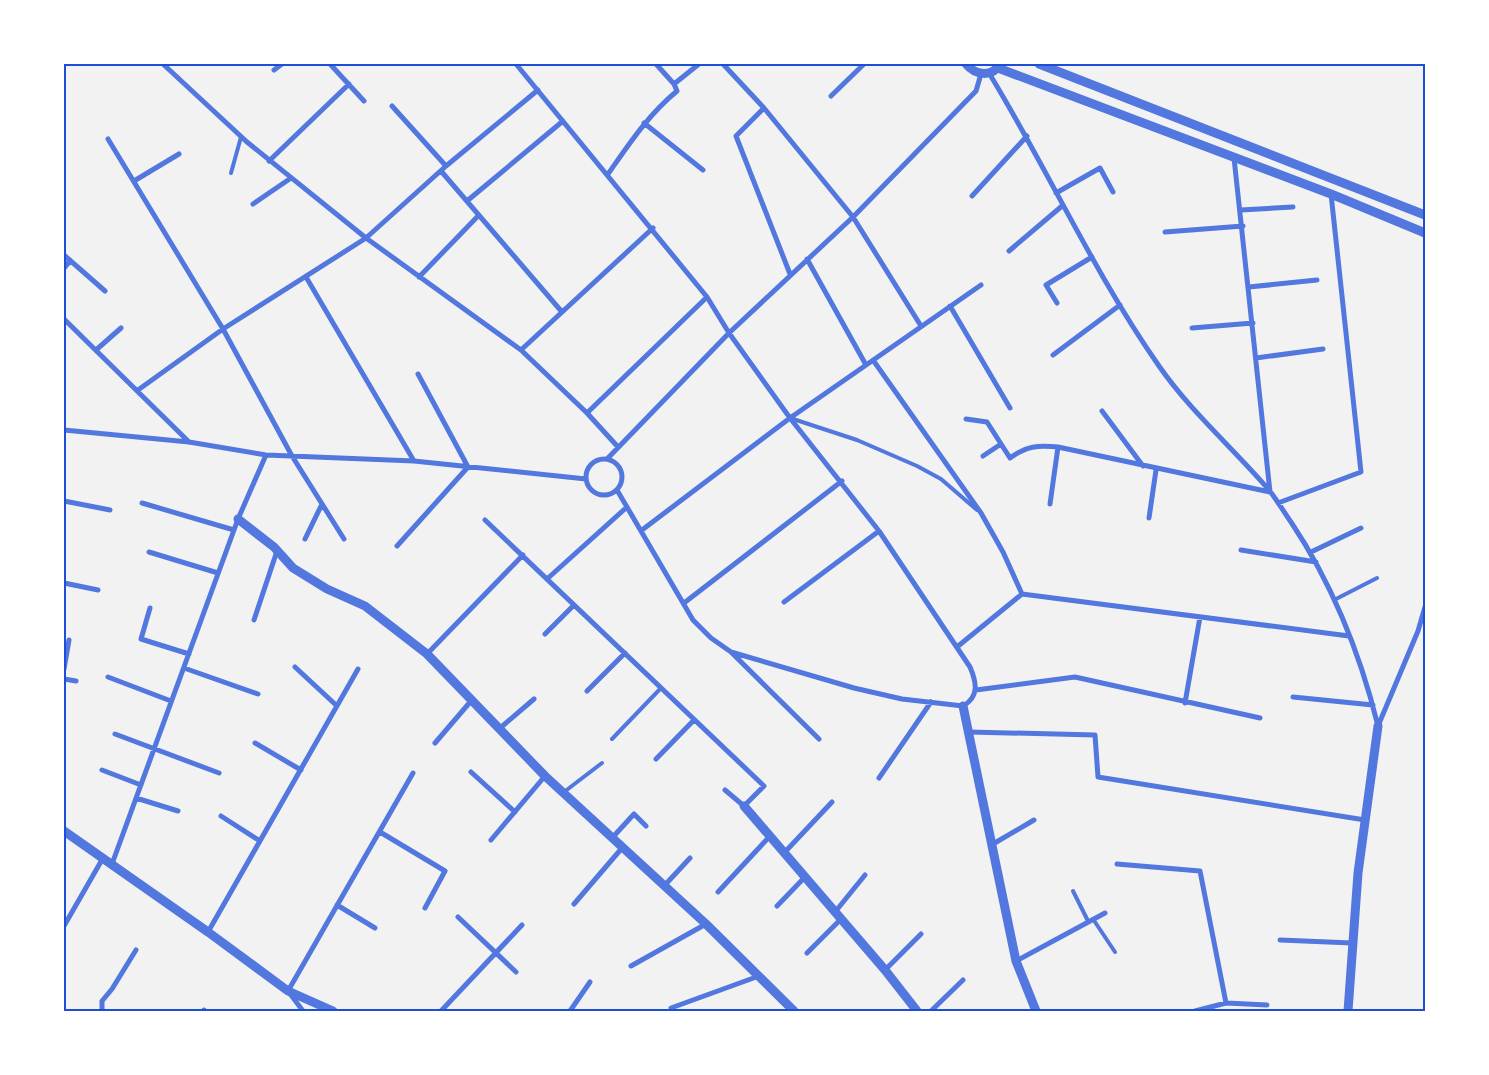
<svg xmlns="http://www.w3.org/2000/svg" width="1489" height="1075" viewBox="0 0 1489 1075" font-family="'PT Sans Narrow',sans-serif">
  <rect width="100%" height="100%" fill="#f2f2f2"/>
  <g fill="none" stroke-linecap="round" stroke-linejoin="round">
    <path stroke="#5277de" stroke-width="4" d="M231,173L241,137
      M790,418L857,440L917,466L941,479L977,510
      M1336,599L1377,578
      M612,739L661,688
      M564,792L602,763
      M1073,891L1088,921
      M1093,919L1115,952"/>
    <path stroke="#5277de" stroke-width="5" d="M163,64L247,142L366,238L521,350L587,413L618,447
      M330,64L364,101
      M516,64L707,297L729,333L790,418L879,531L970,667C977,683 979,697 963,706L902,699L854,688L731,652L711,638L693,620L617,490
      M656,64L674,84
      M723,64L764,108L853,217L921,326
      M274,70L282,64
      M989,73C1048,170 1094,273 1159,366C1191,412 1233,448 1269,490C1277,500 1284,512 1291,522C1333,585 1360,653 1378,726
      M831,96L864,64
      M392,106L446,166
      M764,108L736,136L790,274
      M644,123L703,170
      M108,139L223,329L292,456L344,539
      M269,161L349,84
      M441,171L562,312
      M608,174C629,144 648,115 677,91L674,84L699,64
      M134,181L179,154
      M1056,193L1100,168L1113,192
      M972,196L1027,136
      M467,201L563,121
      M253,204L291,178
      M1241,210L1293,207
      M1165,232L1243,226
      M1009,251L1062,206
      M64,255L105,291
      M807,259L866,365
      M64,268L70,261
      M306,277L414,461
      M419,277L479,215
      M1249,287L1317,280
      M1057,303L1046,285L1092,257
      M950,306L1010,408
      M64,319L189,442
      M1192,328L1253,323
      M96,350L121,328
      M521,350L653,228
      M1053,355L1120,305
      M1256,358L1323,349
      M873,360L981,513L1003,552L1022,594
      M138,390L223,329L366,238L446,166L538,90
      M1102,411L1143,466
      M587,413L707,297
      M966,419L987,422L1010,458C1026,446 1038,445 1058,447L1270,492L1234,158
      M64,430L189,442L266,455L414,461L586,479
      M983,456L1001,444
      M586 477a18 18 0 1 1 36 0a18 18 0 1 1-36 0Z
      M607,459L729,333L853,217L976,91L981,74
      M64,501L110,510
      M142,503L234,530
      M1278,503L1361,472L1331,194
      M1050,504L1058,447
      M1149,518L1156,470
      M485,520L764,786L744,806L725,790
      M642,530L790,418L981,285
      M305,539L322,504
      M397,546L468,467L418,374
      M1241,550L1316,562
      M149,552L218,573
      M1311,552L1361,528
      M547,579L627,507
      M64,583L98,590
      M1022,594L1349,636
      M784,602L879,531
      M684,603L842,481
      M150,608L141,639L189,654
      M254,620L277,551
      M545,634L574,605
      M957,647L1022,594
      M732,653L819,739
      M427,654L523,555
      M295,667L337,706
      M184,668L258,694
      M64,669L69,640
      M108,677L171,701
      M64,679L76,681
      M976,690L1075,677L1260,718
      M587,691L625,653
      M1293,697L1373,705
      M1185,703L1200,617
      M1378,726L1418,631L1425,607
      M499,729L534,699
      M969,732L1095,735L1098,777L1365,820
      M115,734L219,773
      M255,743L301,770
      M435,743L471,701
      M656,759L694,720
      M102,770L141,785
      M471,772L515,812
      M879,778L931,702
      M136,798L178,811
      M221,816L260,841
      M380,832L445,871L425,908
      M612,838L634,814L646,826
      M491,840L545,776
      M993,844L1034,820
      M784,853L832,802
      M112,864L238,519L266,455
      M1117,864L1200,871L1226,1003
      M664,886L690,858
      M718,892L770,836
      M574,904L622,848
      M337,905L375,928
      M777,906L805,877
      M835,912L865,875
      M458,917L516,972
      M64,926L103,858
      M208,932L358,669
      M1280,940L1352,943
      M807,953L841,919
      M1016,961L1105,913
      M631,966L706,924
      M885,970L921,934
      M671,1008L759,976
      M204,1010V1011
      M102,1011V1001L112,989L136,950
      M303,1011L288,991L413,773
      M441,1011L522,925
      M570,1011L590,982
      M931,1011L963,980
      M1195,1011L1226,1003L1267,1005"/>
    <path stroke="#5277de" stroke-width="9" d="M966,64C975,75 992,78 1000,64
      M1039,64L1425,215
      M998,68L1331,194L1425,233
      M238,519L274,547L293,568L327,589L365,606L427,654L545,776L706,924L794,1011
      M963,706L1016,961L1036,1011
      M744,806L885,970L917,1011
      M64,831L208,932L288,991L333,1011
      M1348,1011L1358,873L1378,726"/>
  </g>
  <rect width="1489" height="1075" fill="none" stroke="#ffffff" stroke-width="130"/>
  <rect x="65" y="65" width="1359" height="945" fill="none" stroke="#1d4ed8" stroke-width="2"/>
</svg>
